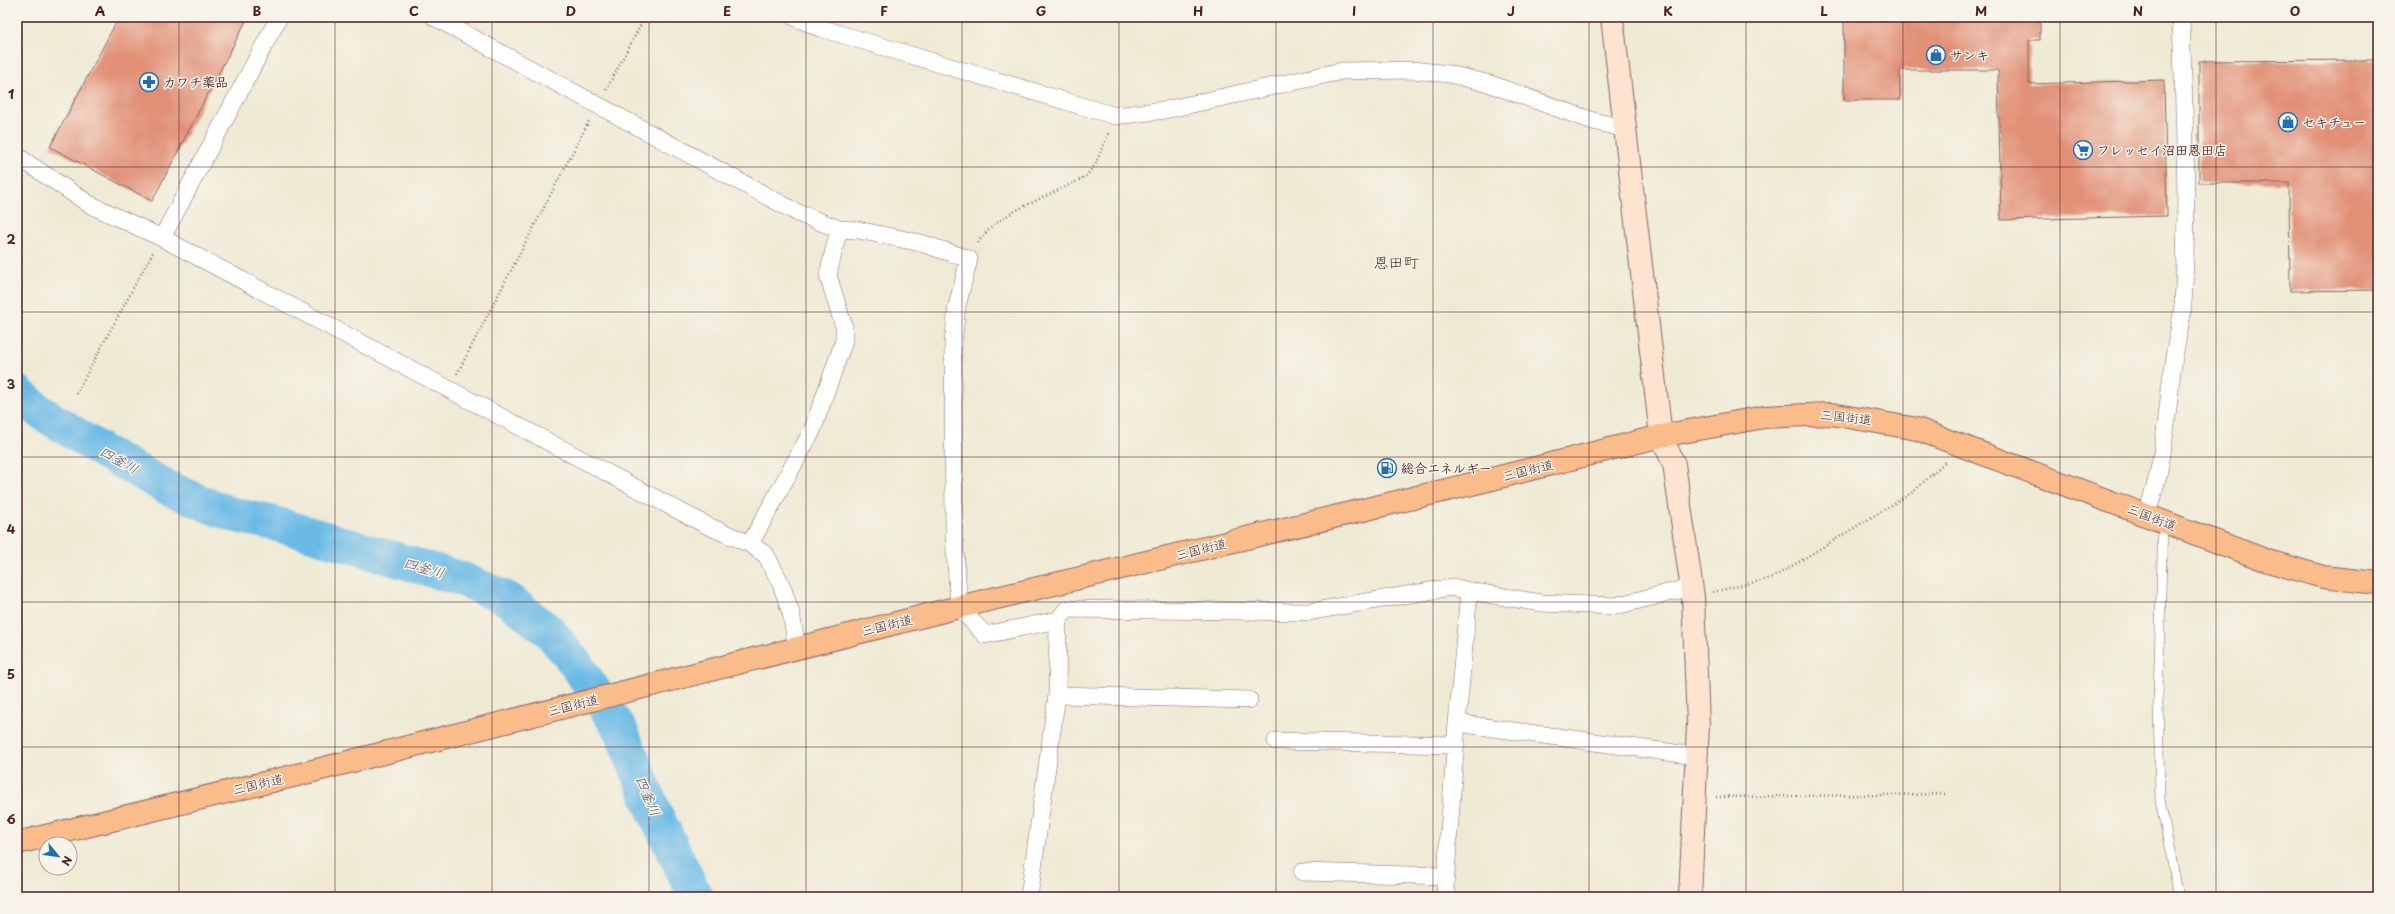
<svg xmlns="http://www.w3.org/2000/svg" width="2395" height="914" viewBox="0 0 2395 914" font-family="'Playpen Sans','Klee One',sans-serif">
  <rect width="100%" height="100%" fill="#f7f3e8"/>
  <filter id="ink" filterUnits="userSpaceOnUse"><feTurbulence type="fractalNoise" baseFrequency=".025" numOctaves="2"/><feDisplacementMap in="SourceGraphic" scale="8" xChannelSelector="R" yChannelSelector="G"/><feConvolveMatrix kernelMatrix="1 2 1 2 8 2 1 2 1" color-interpolation-filters="sRGB"/></filter>
  <filter id="wash" filterUnits="userSpaceOnUse"><feTurbulence type="fractalNoise" baseFrequency=".012" numOctaves="4" result="noise"/><feDisplacementMap in="SourceGraphic" scale="16" xChannelSelector="R" yChannelSelector="G"/><feGaussianBlur stdDeviation="0.9" result="paint"/><feColorMatrix in="noise" values="0 0 0 0 0 0 0 0 0 0 0 0 0 0 0 0 0 1.4 0 .05"/><feComposite in="paint" operator="in"/></filter>
  <g filter="url(#wash)">
    <rect width="100%" height="100%" fill="#efead4"/>
    <g fill="none" stroke-linecap="round" stroke-linejoin="round">
      <path stroke="#6bbae6" stroke-width="35" d="M17,392L39,411L102,451L166,487L210,506L234,515L273,523L462,579L507,599L550,632L576,664L620,729L654,811L696,897"/>
    </g>
    <g id="blocks">
      <path fill="#e18f75" d="M119,17H248L152,201L50,147Z
        M1844,17H2040V40H2029V84L2164,80L2167,216L2001,220L1998,70H1900V100H1844Z
        M2378,60V290L2290,291L2289,183H2199V61Z"/>
    </g>
  </g>
  <g filter="url(#ink)">
    <use href="#blocks" fill-opacity="0" stroke="#846666" stroke-width="1"/>
    <g fill="none" stroke-linecap="round" stroke-linejoin="round">
      <g stroke="#846666" stroke-width="10">
        <path id="lane" d="M2163,522L2158,698L2160,800L2179,897"/>
      </g>
      <g stroke="#846666" stroke-width="18">
        <path id="street" d="M434,17L800,214L839,229L858,230L921,243L969,259L957,306L953,344L954,536L959,607L985,635L1058,620L1057,695L1249,700
          M794,17L820,28L1115,116L1165,110L1342,71L1412,70L1449,74L1490,84L1593,121L1626,129
          M17,156L89,204L162,238L708,526L750,544L766,555L781,584L791,613L797,648
          M162,238L279,17
          M2146,514C2164,469 2166,420 2172,372C2174,349 2181,327 2183,304C2189,208 2184,113 2181,17
          M750,544L812,431L844,341V327L828,275L839,229
          M1469,591L1541,603L1615,606L1692,587
          M1058,620L1067,609L1308,612L1452,587L1469,591L1457,723
          M1276,741L1456,745
          M1302,872L1446,876
          M1029,897L1057,695
          M1447,897L1445,888L1457,723L1696,756"/>
      </g>
      <g stroke="#846666" stroke-width="24">
        <path id="secondary" d="M1612,17L1661,436L1674,464L1693,597L1698,725L1690,897"/>
      </g>
      <g stroke="#846666" stroke-width="24">
        <path id="highway" d="M17,843L301,774L959,607L1488,480L1661,436L1764,417L1831,414L1917,429L2268,561L2323,577L2378,583"/>
      </g>
      <path stroke="#846666" stroke-width="2.5" stroke-dasharray="1 3" stroke-linecap="butt" d="M606,90L645,17
        M978,243C998,210 1054,196 1086,176L1095,165L1109,132
        M457,374L589,121
        M76,394L153,252
        M1713,592L1772,578L1913,492L1946,461
        M1716,797L1949,794"/>
      <use href="#lane" stroke="#fff" stroke-width="9"/>
      <use href="#street" stroke="#fff" stroke-width="17"/>
      <use href="#secondary" stroke="#fde4d1" stroke-width="22"/>
      <use href="#highway" stroke="#fabc8b" stroke-width="22"/>
    </g>
  </g>
  <path fill="none" stroke="#4a1f2b" stroke-width="1" stroke-opacity="0.55" d="M179,17V897M335,17V897M492,17V897M649,17V897M806,17V897M962,17V897M1119,17V897M1276,17V897M1433,17V897M1589,17V897M1746,17V897M1903,17V897M2060,17V897M2216,17V897M17,167H2378M17,312H2378M17,457H2378M17,602H2378M17,747H2378"/>
  <defs>
    <g id="shop-ring" transform="scale(1)"><circle r="9.5" fill="#f7f3e8" stroke="#1f6fb2" stroke-width="1.5"/><path d="M-5-2.5h2.3a2.7 3.5 0 0 1 5.4 0H5L5.5 6h-11ZM-1.5-2.5h3a1.5 2.3 0 0 0-3 0Z" fill="#1f6fb2"/></g>
    <g id="pharmacy-ring" transform="scale(1)"><circle r="9.5" fill="#f7f3e8" stroke="#1f6fb2" stroke-width="1.5"/><path d="M-2-6h4v4h4v4h-4v4h-4v-4h-4v-4h4Z" fill="#1f6fb2"/></g>
    <g id="supermarket-ring" transform="scale(1)"><circle r="9.5" fill="#f7f3e8" stroke="#1f6fb2" stroke-width="1.5"/><path d="M-6-5.5h2.5l.6 2H6L4.5 2H-2.5L-4.4-4H-6ZM-1.5 3.2a1.3 1.3 0 1 0 .1 0ZM3 3.2a1.3 1.3 0 1 0 .1 0Z" fill="#1f6fb2"/></g>
    <g id="fuel-ring" transform="scale(1)"><circle r="9.5" fill="#f7f3e8" stroke="#1f6fb2" stroke-width="1.5"/><path d="M-5.5-6h7V0h2V4h1.3V-2.5L3-4.5l.8-.8L6-3V5H2.5V1h-1V6h-7ZM-4.2-4.7v3.2H.2V-4.7Z" fill="#1f6fb2"/></g>
  </defs>
  <g fill-rule="evenodd">
    <use href="#shop-ring" x="1936" y="55"/>
    <use href="#pharmacy-ring" x="149" y="82"/>
    <use href="#shop-ring" x="2288" y="122"/>
    <use href="#supermarket-ring" x="2083" y="150"/>
    <use href="#fuel-ring" x="1387" y="468"/>
  </g>
  <g text-anchor="middle" stroke-width="3" stroke-linejoin="round" paint-order="stroke">
    <g font-size="13" font-weight="bold" fill="#4a1f2b" stroke="#f7f3e8" text-anchor="start">
      <text x="1950" y="60">サンキ</text>
      <text x="163" y="87">カワチ薬品</text>
      <text x="2302" y="127">セキチュー</text>
      <text x="2097" y="155">フレッセイ沼田恩田店</text>
      <text x="1401" y="473">総合エネルギー</text>
    </g>
    <g font-size="13" fill="#4a1f2b" stroke="#f7f3e8">
      <text transform="translate(1846 417) rotate(6)" y="5">三国街道</text>
      <text transform="translate(1528 470) rotate(-14)" y="5">三国街道</text>
      <text transform="translate(2152 517) rotate(21)" y="5">三国街道</text>
      <text transform="translate(1201 549) rotate(-14)" y="5">三国街道</text>
      <text transform="translate(887 625) rotate(-14)" y="5">三国街道</text>
      <text transform="translate(573 705) rotate(-14)" y="5">三国街道</text>
      <text transform="translate(258 784) rotate(-13)" y="5">三国街道</text>
    </g>
    <g font-size="14" font-style="italic" fill="#56556c" stroke="#f7f3e8">
      <text transform="translate(119 460) rotate(29)" y="5">四釜川</text>
      <text transform="translate(424 568) rotate(16)" y="5">四釜川</text>
      <text transform="translate(648 796) rotate(67)" y="5">四釜川</text>
    </g>
    <g font-size="15" fill="#4a1f2b" stroke="#f7f3e8">
      <text x="1396" y="268">恩田町</text>
    </g>
  </g>
  <rect width="2395" height="914" fill="none" stroke="#f7f3e8" stroke-width="44"/>
  <g transform="translate(58 856) rotate(119)"><circle r="19" fill="#f7f3e8" stroke="#b29e9c"/>
  <path d="M0-3L7 15L0 10L-7 15Z" fill="#1f6fb2"/>
  <text y="-6" font-size="11" font-weight="bold" text-anchor="middle" fill="#4a1f2b">N</text>
  </g>
  <rect x="22" y="22" width="2351" height="870" fill="none" stroke="#4a1f2b" stroke-width="1.5"/>
  <g font-size="13" text-anchor="middle" font-weight="bold" fill="#4a1f2b">
    <text x="100" y="16">A</text>
    <text x="257" y="16">B</text>
    <text x="414" y="16">C</text>
    <text x="571" y="16">D</text>
    <text x="727" y="16">E</text>
    <text x="884" y="16">F</text>
    <text x="1041" y="16">G</text>
    <text x="1198" y="16">H</text>
    <text x="1354" y="16">I</text>
    <text x="1511" y="16">J</text>
    <text x="1668" y="16">K</text>
    <text x="1824" y="16">L</text>
    <text x="1981" y="16">M</text>
    <text x="2138" y="16">N</text>
    <text x="2295" y="16">O</text>
    <text x="11" y="99">1</text>
    <text x="11" y="244">2</text>
    <text x="11" y="389">3</text>
    <text x="11" y="534">4</text>
    <text x="11" y="679">5</text>
    <text x="11" y="824">6</text>
  </g>
</svg>
